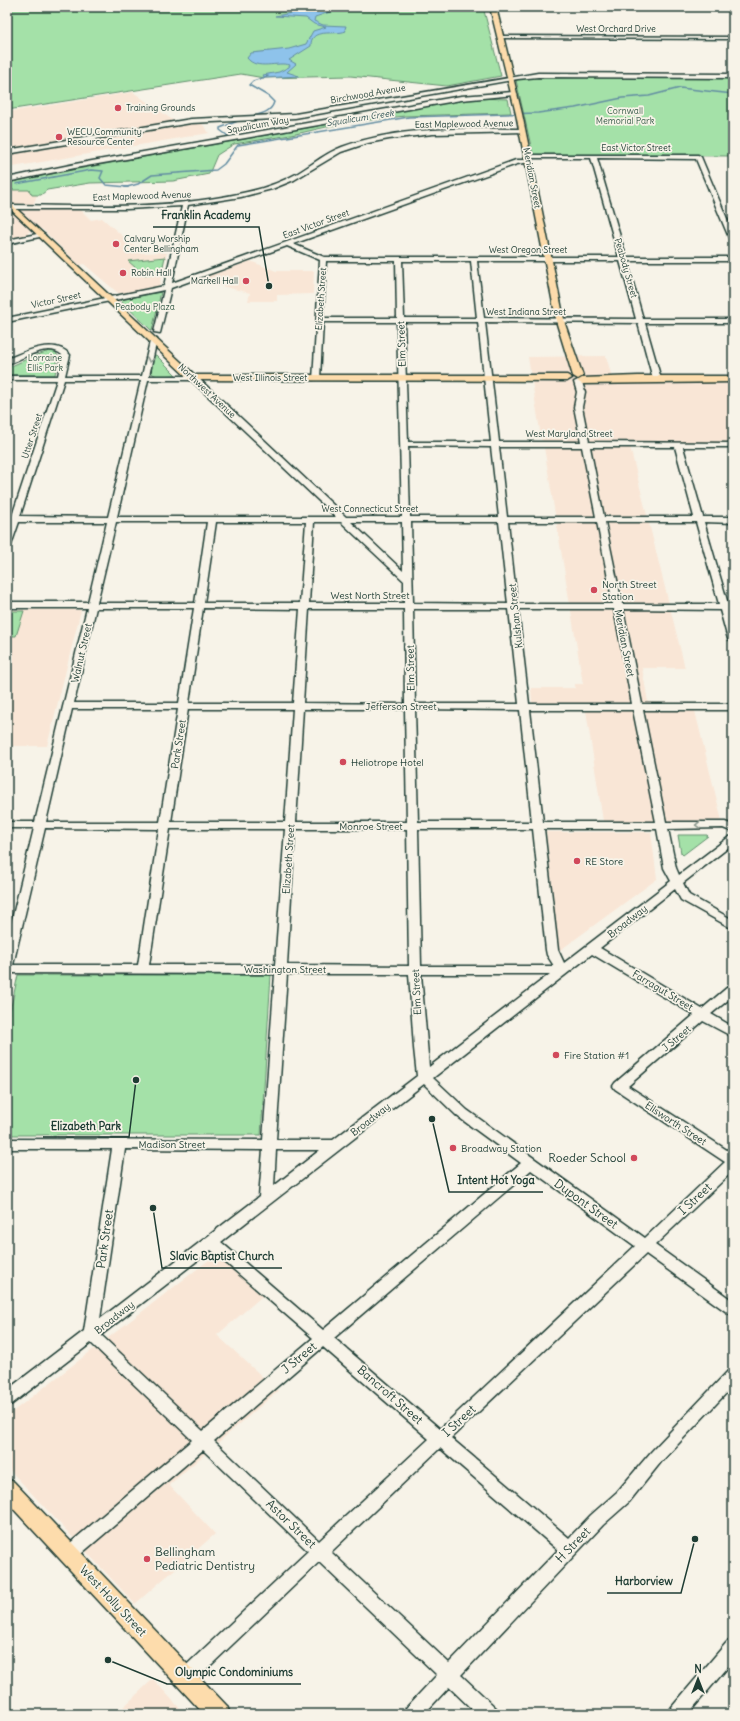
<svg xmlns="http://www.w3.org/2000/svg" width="740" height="1721" viewBox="0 0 740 1721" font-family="Delius,sans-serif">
  <rect width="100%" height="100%" fill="#f7f3e8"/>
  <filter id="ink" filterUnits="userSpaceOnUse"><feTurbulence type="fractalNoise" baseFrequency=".025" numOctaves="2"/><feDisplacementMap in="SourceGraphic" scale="8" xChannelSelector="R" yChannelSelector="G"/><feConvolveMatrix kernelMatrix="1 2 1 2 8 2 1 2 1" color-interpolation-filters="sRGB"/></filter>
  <g filter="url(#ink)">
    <path fill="#f9e6d6" d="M133,92L174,121L7,150V112Z
      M201,122L209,133L7,168V155Z
      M7,189L29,190L31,195H37L32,208L80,209L91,220L102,218L142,253L167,252L159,286L126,293H118L84,264L79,265L42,229L28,232L29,235L7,239Z
      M250,261L276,271H314L313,294L277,295V301H248L250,293L197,280Z
      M606,356L613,381L733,382V443H542L528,357Z
      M544,447H630L685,668H642L648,702L693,703L722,821H603L585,704L532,703L531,688H575V684H583Z
      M7,610H81L47,746H7Z
      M546,832H651L657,879L559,951Z
      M227,1246L274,1286L217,1335L278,1391L169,1485L215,1534L135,1604L7,1467V1416Z
      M153,1679L185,1714H116Z"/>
    <path fill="#a4e1a8" stroke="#628f6e" d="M7,7H483L501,76L447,86L350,76L264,78L241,74L7,110Z
      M536,76L733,77V156L533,155L516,80Z
      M474,98L508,99L511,113L405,116L344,123L291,135L234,144L217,155L209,174L173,181L90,183L47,190L41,195H32L29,190H7V183L77,169Z
      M165,257L163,266L159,268L162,272L145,276L128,261Z
      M161,292L152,331L120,300Z
      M49,351L56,352L58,357L55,375H7V368L34,356Z
      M156,355L176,375L157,376L151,373L154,356Z
      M7,611H24L16,636H7Z
      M678,835H707L708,836L683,855L681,853Z
      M18,975H271L261,1135H7V1025Z"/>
    <path fill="#8ec3eb" stroke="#628da2" d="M325,7H332L336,10L315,17L314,21L323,25L346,26L345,29L346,31C334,36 310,27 311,46L289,60L296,64L287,72L299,76L265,78L263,75L279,72L289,67L290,65C277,61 257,71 247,58L251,53L289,49L306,44L313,31L326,27L314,24L306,18L275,16Z"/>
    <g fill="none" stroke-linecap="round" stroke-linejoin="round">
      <path stroke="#628da2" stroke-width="1.5" d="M250,117C260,114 271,113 274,102L268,96L249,85L253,81L268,76
        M228,136L220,130V128L238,121
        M16,184L91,170L103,171L100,178L106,185L127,187L138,184L152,175L216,170L224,164L238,145L409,117L538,113L575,108L622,98L649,96L680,88L733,94"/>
      <path stroke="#628da2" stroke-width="2" d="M125,187H128"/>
      <g stroke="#1f3d34" stroke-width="3">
        <path id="minor" d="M498,36L733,37V39L500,38Z
          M538,73L733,74V78L538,77L518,79L295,118L191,123L7,154V150L191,119L295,114Z
          M513,92L515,95L461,100L75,168L7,182V178L75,164L461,96Z
          M522,129L524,132L433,134L389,139L368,143L341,152L294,180L272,189L241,197L188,205L172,283L516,160H528L531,162L517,164L293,244L324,257H619L591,158H527L524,156L525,155H698L701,157L733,233V242L730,240L696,159L597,158L626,257H733V261H627L643,319H733V323H645L661,379L660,381L653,379L638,323L485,322L499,442H581L574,407L577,392L574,382L578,380L582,382L585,392L582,407L589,442L733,443V447H683L703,517H733V523L704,522L728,604H733V610H729L733,623V642L728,639L720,610L623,609L642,704H733V710H643L666,822H725L733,825V832L723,828L668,829L676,868L679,875L729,837L733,836V844L683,883L689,895L733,920V929L681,900L675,889L600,948L702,1009L729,986L733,985V996L711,1014L733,1027V1037L703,1021L628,1086L733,1154V1171L655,1245L733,1301V1315L728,1313L646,1254L451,1438L569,1538L591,1515L617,1492L651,1452L728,1371L733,1370V1386L661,1462L629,1502L603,1525L461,1675L496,1708L499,1714H477L449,1687L424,1714H403L406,1708L437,1675L319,1562L191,1684L185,1687L179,1684L176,1678L179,1672L308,1551L203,1450L75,1559L69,1562L63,1559L61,1554L63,1549L192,1440L91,1343L12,1404L7,1406V1390L84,1331L112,1149H7V1139L263,1140L275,974L7,973V940L34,828H7V822H35L87,608H7V602H88L107,522H19L11,545L7,548V532L10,522H7V516H12L57,380H7V376H58L62,355C48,341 22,360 7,364V359C24,352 55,337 70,355L65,376H142L150,341L157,339L149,376H196L346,517H402L397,322H323L320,378L313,380L320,260L287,246L171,288L160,333L154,332L164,290L7,322V318L164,286L182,206L127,209H12L9,207L12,205C91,206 170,210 247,192C265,188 282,182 298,173C313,164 326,153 342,147C399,126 462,129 522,129ZM326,261H396L397,318H323ZM402,261H471L477,318H404ZM477,261H620L636,319L484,318ZM404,322H478L491,442H408ZM64,380H141L108,517L20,516ZM148,380H191L336,517H117ZM408,446L491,447L499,517H410ZM499,447H582L596,517H507ZM590,447H675L694,517H604ZM116,522H207L195,603H97ZM216,522H306L300,603H204ZM314,522H341L404,581V603H309ZM351,522H402L403,571ZM411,522H499L508,604L413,603ZM508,522H597L613,604H517ZM605,522H696L719,604H622ZM96,608H194L179,703H74ZM203,608L300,609L293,703H189ZM309,609H404L405,704L303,703ZM413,609H509L519,704H415ZM518,609H614L632,704H529ZM72,709H178L160,822H46ZM188,709H293L285,822H171ZM303,709H405L407,822H296ZM415,709L520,710L532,822H418ZM530,710H633L656,822H543ZM45,828L159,829L138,965H13ZM170,829H285L275,965H149ZM295,829H407L409,966L287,965ZM418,829H533L546,950L547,955L554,966H421ZM544,829H657L664,868L671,881L564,963L558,950ZM592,954L694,1015L615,1083L613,1086L615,1089L725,1162L645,1238L467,1110L433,1078ZM287,974H409L414,1048L417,1076L333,1140H276ZM421,974H550L429,1067ZM424,1084L457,1116L521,1163L323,1330L221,1242ZM125,1149L263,1150L259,1197L100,1319ZM276,1150H320L274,1186ZM531,1170L635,1246L440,1429L334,1338ZM211,1250L313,1338L203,1431L101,1335ZM323,1347L429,1439L319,1541L214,1441ZM440,1448L558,1550L449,1663L331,1552Z
          M42,233L45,235L44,236L7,244V240Z
          M733,1640V1661L688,1714H668L671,1708L727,1642Z"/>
      </g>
      <g stroke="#1f3d34" stroke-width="3">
        <path id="major" d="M490,7H496L522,114L565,324L583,376L578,379L573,376L557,324L516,114Z
          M7,200L195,375H567L572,378L567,381L190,380L7,206Z
          M638,376H733V382L582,384L577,381L582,378Z
          M7,1479L14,1482L227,1706L230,1714H204L7,1502Z"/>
      </g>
      <use href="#minor" fill="#f7f3e8" fill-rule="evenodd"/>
      <use href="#major" fill="#fddcac" fill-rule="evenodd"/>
      <path stroke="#1f3d34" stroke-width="4" stroke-dasharray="8 4" stroke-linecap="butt" d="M7,1711L11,1714"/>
    </g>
    <defs><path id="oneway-chevron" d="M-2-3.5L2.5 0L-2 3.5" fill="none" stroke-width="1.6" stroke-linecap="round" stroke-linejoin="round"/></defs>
    <g stroke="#8b988e">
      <use href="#oneway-chevron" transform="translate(150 360) rotate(103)"/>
      <use href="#oneway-chevron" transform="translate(698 825) rotate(179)"/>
    </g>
  </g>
  <g fill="#d1495b" stroke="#f7f3e8" stroke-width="1.5">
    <circle cx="118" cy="108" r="4"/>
    <circle cx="59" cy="137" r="4"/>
    <circle cx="116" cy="244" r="4"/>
    <circle cx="123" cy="273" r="4"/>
    <circle cx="246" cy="281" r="4"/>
    <circle cx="594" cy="590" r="4"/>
    <circle cx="343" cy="762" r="4"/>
    <circle cx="577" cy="861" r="4"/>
    <circle cx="556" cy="1055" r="4"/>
    <circle cx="453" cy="1148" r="4"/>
    <circle cx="634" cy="1158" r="4"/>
    <circle cx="147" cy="1559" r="4"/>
  </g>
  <g text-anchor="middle" stroke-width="3.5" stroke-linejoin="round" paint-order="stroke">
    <g font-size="9" fill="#1f3d34" stroke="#f7f3e8">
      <text x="616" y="32">West Orchard Drive</text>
      <text transform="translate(368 94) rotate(-10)" y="3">Birchwood Avenue</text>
      <text transform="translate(464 124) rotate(-1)" y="3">East Maplewood Avenue</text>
      <text transform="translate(258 125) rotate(-10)" y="3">Squalicum Way</text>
      <text x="636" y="151">East Victor Street</text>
      <text transform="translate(532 178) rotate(79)" y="3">Meridian Street</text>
      <text transform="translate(142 196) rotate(-2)" y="3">East Maplewood Avenue</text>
      <text transform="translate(316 224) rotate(-20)" y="3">East Victor Street</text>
      <text x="528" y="253">West Oregon Street</text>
      <text transform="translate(626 268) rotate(74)" y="3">Peabody Street</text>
      <text transform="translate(321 299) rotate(-86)" y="3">Elizabeth Street</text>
      <text transform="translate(56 300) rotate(-12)" y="3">Victor Street</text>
      <text x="526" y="315">West Indiana Street</text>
      <text x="270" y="381">West Illinois Street</text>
      <text transform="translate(207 391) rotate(43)" y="3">Northwest Avenue</text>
      <text x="569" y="437">West Maryland Street</text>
      <text transform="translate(32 436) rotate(-72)" y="3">Utter Street</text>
      <text x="370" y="512">West Connecticut Street</text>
    </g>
    <g font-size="9" fill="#1f3d34" stroke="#f7f3e8" text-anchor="start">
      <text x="126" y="111">Training Grounds</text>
      <text x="67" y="135">WECU Community<tspan x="67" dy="10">Resource Center</tspan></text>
      <text x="124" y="242">Calvary Worship<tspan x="124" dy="10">Center Bellingham</tspan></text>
      <text x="131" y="276">Robin Hall</text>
      <text x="238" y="284" text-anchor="end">Markell Hall</text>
    </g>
    <g font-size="9" fill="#3a5e4b" stroke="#f7f3e8">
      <text x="625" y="114">Cornwall<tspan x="625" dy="10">Memorial Park</tspan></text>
      <text x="145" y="310">Peabody Plaza</text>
      <text x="45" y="361">Lorraine<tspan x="45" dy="10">Ellis Park</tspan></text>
    </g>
    <g font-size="9" font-style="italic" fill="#355859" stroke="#f7f3e8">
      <text transform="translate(360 118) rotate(-9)" y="3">Squalicum Creek</text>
    </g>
    <g font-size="10" fill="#1f3d34" stroke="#f7f3e8">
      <text transform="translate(401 344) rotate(-92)" y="4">Elm Street</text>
      <text x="370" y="599">West North Street</text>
      <text transform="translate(515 616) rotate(-96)" y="4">Kulshan Street</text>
      <text transform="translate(625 643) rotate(79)" y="4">Meridian Street</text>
      <text transform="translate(81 653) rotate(-77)" y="4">Walnut Street</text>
      <text transform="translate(410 668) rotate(-91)" y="4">Elm Street</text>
      <text x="401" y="710">Jefferson Street</text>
      <text transform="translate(178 744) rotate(-81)" y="4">Park Street</text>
      <text x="371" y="830">Monroe Street</text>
      <text transform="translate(288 859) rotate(-86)" y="4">Elizabeth Street</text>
      <text transform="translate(627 921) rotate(-38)" y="4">Broadway</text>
      <text x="285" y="973">Washington Street</text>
      <text transform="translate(663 990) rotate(31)" y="4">Farragut Street</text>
      <text transform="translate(416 992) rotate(-93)" y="4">Elm Street</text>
      <text transform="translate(676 1038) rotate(-40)" y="4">J Street</text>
      <text transform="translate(370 1119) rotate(-38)" y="4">Broadway</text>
      <text transform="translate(676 1123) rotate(33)" y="4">Ellsworth Street</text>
      <text x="172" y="1148">Madison Street</text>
      <text transform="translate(114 1317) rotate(-38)" y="4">Broadway</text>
    </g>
    <g font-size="10" fill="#1f3d34" stroke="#f7f3e8" text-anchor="start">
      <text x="602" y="588">North Street<tspan x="602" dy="12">Station</tspan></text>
      <text x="351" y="766">Heliotrope Hotel</text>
      <text x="585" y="865">RE Store</text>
      <text x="564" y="1059">Fire Station #1</text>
      <text x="461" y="1152">Broadway Station</text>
    </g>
    <g font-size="12" fill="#1f3d34" stroke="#f7f3e8" text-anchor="end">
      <text x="626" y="1162">Roeder School</text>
      <text x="155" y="1556" text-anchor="start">Bellingham<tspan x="155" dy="14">Pediatric Dentistry</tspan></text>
    </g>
    <g font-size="12" fill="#1f3d34" stroke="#f7f3e8">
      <text transform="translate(695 1199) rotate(-43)" y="4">I Street</text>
      <text transform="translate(586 1204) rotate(36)" y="4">Dupont Street</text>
      <text transform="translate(105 1239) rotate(-82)" y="4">Park Street</text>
      <text transform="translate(299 1358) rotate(-40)" y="4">J Street</text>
      <text transform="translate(390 1395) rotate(41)" y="4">Bancroft Street</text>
      <text transform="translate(459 1421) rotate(-43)" y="4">I Street</text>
      <text transform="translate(291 1524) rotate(44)" y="4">Astor Street</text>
      <text transform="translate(573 1545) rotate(-46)" y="4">H Street</text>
      <text transform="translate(113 1601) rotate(47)" y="4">West Holly Street</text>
    </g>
  </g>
  <path fill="none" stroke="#1f3d34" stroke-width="1.5" d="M269 286L259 227H153M136 1080L129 1137H43M432 1119L449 1192H543M153 1208L162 1268H282M695 1539L681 1593H607M108 1660L167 1684H301"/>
  <g fill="#1f3d34" stroke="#f7f3e8" stroke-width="1.5">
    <circle cx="269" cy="286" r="4"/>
    <circle cx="136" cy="1080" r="4"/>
    <circle cx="432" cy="1119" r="4"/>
    <circle cx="153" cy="1208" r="4"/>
    <circle cx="695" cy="1539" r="4"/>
    <circle cx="108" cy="1660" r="4"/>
  </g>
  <g font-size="11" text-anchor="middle" font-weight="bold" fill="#1f3d34" stroke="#f7f3e8" stroke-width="3.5" stroke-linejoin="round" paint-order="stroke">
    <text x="206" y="219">Franklin Academy</text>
    <text x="86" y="1130">Elizabeth Park</text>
    <text x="496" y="1184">Intent Hot Yoga</text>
    <text x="222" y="1260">Slavic Baptist Church</text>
    <text x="644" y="1585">Harborview</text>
    <text x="234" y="1676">Olympic Condominiums</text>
  </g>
  <rect width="740" height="1721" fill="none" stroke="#f7f3e8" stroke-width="24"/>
  <rect x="12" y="12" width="716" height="1697" fill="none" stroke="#1f3d34" stroke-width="1.5" filter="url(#ink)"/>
  <g transform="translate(698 1679)" stroke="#f7f3e8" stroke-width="3" paint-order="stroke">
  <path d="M0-3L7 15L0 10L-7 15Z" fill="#1f3d34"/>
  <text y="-6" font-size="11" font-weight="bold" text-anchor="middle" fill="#1f3d34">N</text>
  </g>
</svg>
